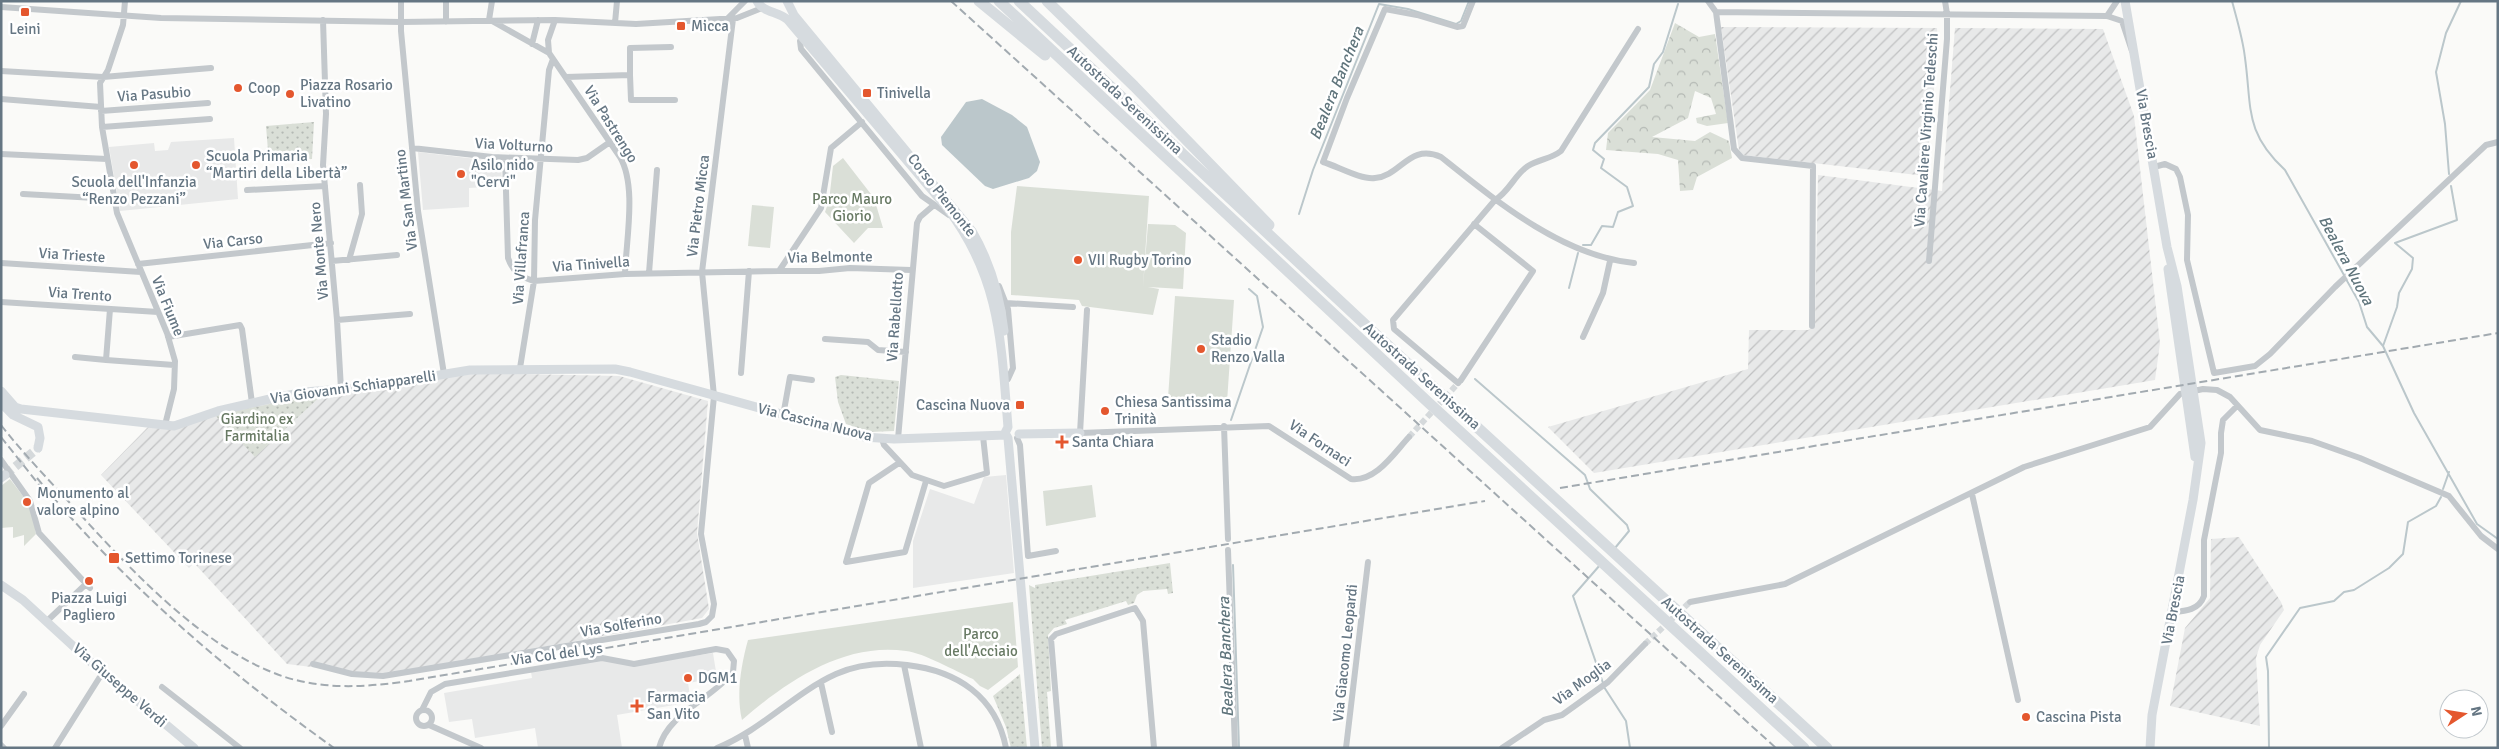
<svg xmlns="http://www.w3.org/2000/svg" width="2499" height="749" viewBox="0 0 2499 749" font-family="Signika,sans-serif">
  <defs>
    <pattern id="industrial-furrows" width="10" height="10" patternUnits="userSpaceOnUse" patternTransform="scale(1.25)"><rect width="10" height="10" fill="#e8e9e9"/><path d="M-1 1l2-2M0 10L10 0M9 11l2-2" fill="none" stroke="#c0c1c2"/></pattern>
    <pattern id="grass-dots" width="8" height="8" patternUnits="userSpaceOnUse" patternTransform="scale(1.25)"><rect width="8" height="8" fill="#dadfd7"/><path d="M2 2h.1M6 6h.1" fill="none" stroke="#b4b9b4" stroke-width="1.8" stroke-linecap="round"/></pattern>
    <pattern id="forest-crowns" width="20" height="18" patternUnits="userSpaceOnUse" patternTransform="scale(1.25)"><rect width="20" height="18" fill="#dadfd7"/><path d="M2 6a3 3 0 1 1 6 0M12 15a3 3 0 1 1 6 0" fill="none" stroke="#b4b9b4"/></pattern>
  </defs>
  <rect width="100%" height="100%" fill="#fafaf8"/>
  <path fill="#e8e9e9" d="M234,138L238,199L120,211L109,147L154,143L155,151L168,150L171,142Z
    M418,152L501,162L502,186L469,188V207L423,210Z
    M1006,475L1014,573L913,588V541L930,489L974,504L984,477Z
    M713,653L717,678L688,683L691,702L617,715L622,748H538L535,728L475,738L472,719L449,722L444,693L532,678L531,672L600,660L636,665Z"/>
  <path fill="url(#industrial-furrows)" d="M1721,27L1937,28L1938,44L1926,176L1743,155L1739,150Z
    M1955,28L2103,29L2134,116L2160,343L2155,380L1594,473L1548,427L1748,369L1749,330H1808L1815,327L1818,175L1942,191Z
    M475,373L619,376L708,401L697,533L709,609L702,618L446,665L385,673L352,672L287,664L194,563L189,568L101,475L149,426L324,393Z
    M2239,537L2281,602L2284,610L2260,645L2256,658L2260,726L2170,706L2185,628L2210,598L2211,539Z"/>
  <path fill="url(#grass-dots)" d="M314,122L312,159L269,163L266,126Z
    M841,375L899,381L894,431L870,432L846,424L838,402L835,377Z
    M324,393L255,457L215,415Z
    M1170,563L1173,593L1168,594L1167,589L1143,591L1137,595L1134,603L1128,605L1126,601L1065,620L1067,624L1054,628L1048,635L1051,691L1047,692L1051,748H1042L1029,585L1035,588V585Z
    M1020,674L1027,748H1011L1006,727L993,696Z"/>
  <path fill="url(#forest-crowns)" d="M1675,23L1699,37L1715,34L1728,123L1707,126L1697,123L1696,118L1716,114L1711,98L1695,91L1688,118L1652,137L1695,141L1710,132L1729,141L1732,158L1697,177L1693,190L1680,191L1678,160L1658,154L1606,150L1608,133L1650,90Z"/>
  <path fill="#dadfd7" d="M843,158L874,198L883,228H868L854,243L825,212L829,201L833,166Z
    M1017,186L1149,196L1143,287L1148,224L1175,225L1186,233L1183,289L1148,287L1159,289L1153,315L1082,306L1079,300L1011,295V232Z
    M752,205L774,207L770,248L748,246Z
    M1175,296L1234,300L1227,402L1168,398Z
    M10,479L32,508L36,534L24,546V535L13,538V527L1,528V486Z
    M1092,485L1096,517L1046,526L1043,491Z
    M1013,602L1018,667L988,690L980,686L973,679C955,671 924,653 906,651C844,642 787,681 742,720C736,695 741,665 748,640Z"/>
  <path fill="#bbc7cb" d="M982,99L1012,115L1027,127L1040,162L1037,171L1029,178L993,189L985,186L942,145L941,137L966,102Z"/>
  <g fill="none" stroke-linecap="round" stroke-linejoin="round">
    <path stroke="#bbc7cb" stroke-width="2" d="M2232,1C2237,20 2243,39 2245,58C2252,108 2244,132 2285,170L2344,275
      M2449,174L2445,124L2436,72L2446,33L2461,1
      M1299,214L1313,170L1379,4L1408,9L1456,24L1461,21L1469,1
      M1583,245H1591L1602,226L1613,227L1618,212L1633,206L1627,187L1601,168L1604,159L1593,150L1595,143L1649,87L1654,64L1663,52L1678,4
      M2346,279L2359,302L2367,327L2383,346L2414,413L2477,524L2498,539
      M1569,288L1578,253
      M2383,346L2397,307L2399,293L2412,269L2413,258L2395,243L2457,220L2451,186
      M1475,379L1585,475L1590,489L1627,525L1629,531L1615,548
      M1231,420L1263,327L1257,296L1249,289
      M2443,489L2449,472
      M1233,565L1239,748
      M1600,565L1573,596L1603,683
      M1604,687L1626,721L1630,748
      M2269,748L2268,671L2266,657L2300,608L2334,601L2344,592L2354,590L2389,568L2403,554L2408,522L2436,506L2441,497"/>
    <path stroke="#d5d9db" stroke-width="6" stroke-dasharray="6 3" stroke-linecap="butt" d="M1409,437L1461,380
      M1645,644L1690,602"/>
    <path stroke="#d5d9db" stroke-width="9" stroke-dasharray="9 4.5" stroke-linecap="butt" d="M5,475L38,448"/>
    <path stroke="#c3c8cc" stroke-width="6" d="M125,1L123,25L108,70L100,83L102,127L117,213L167,333L175,361L174,389L165,425
      M401,1V31L418,211L444,374
      M1473,1L1463,26L1457,27L1417,15L1385,9L1347,98L1323,162C1337,166 1361,180 1375,178C1401,176 1409,143 1441,157C1495,200 1562,256 1634,263
      M1708,1L1716,12L1734,149L1742,158L1813,166L1812,326
      M1,7L161,18L401,22L555,20L636,24L737,18L762,8
      M1716,12L2107,16L2122,21L2132,51
      M2107,16L2117,1
      M727,19L745,1
      M323,20L326,114L323,165L337,320L341,389
      M489,20L492,1
      M555,20L548,40L549,53L620,157C637,186 626,240 625,274
      M492,21L549,53
      M446,22V1
      M615,23L617,1
      M803,37L800,41L801,49L922,196L949,215
      M532,44L538,20
      M1,71L103,77L211,68
      M630,75V48L671,47
      M566,77L630,75L631,100H675
      M1,99L101,107
      M101,111L208,103
      M102,127L210,119
      M412,148L492,157L578,160L587,158L610,142
      M1,154L107,159
      M505,158L508,258C513,272 520,277 534,281L625,274L779,271L821,208L831,148L862,122
      M2154,167L2165,164L2176,169L2180,177L2188,215L2187,260L2214,373L2255,366L2270,354L2335,287L2486,145L2498,142
      M247,190L325,186
      M23,194L114,199
      M349,260L362,214L360,185
      M332,261L397,255
      M1929,261L1947,39V14L1945,1
      M1,263L141,272
      M138,264L331,243
      M779,271H819L850,268L911,270
      M649,273L657,170
      M999,286L1008,309L1013,368L1008,379
      M1,302L158,312
      M1006,303L1073,307
      M1087,310L1080,433L1269,426L1351,479C1376,482 1394,453 1409,437
      M337,320L410,314
      M168,337L240,325L242,329L252,403
      M1583,337L1603,293L1610,261
      M825,339L868,342L878,350L906,352
      M75,357L106,360L110,309
      M106,360L174,365
      M520,368L534,281L535,220L549,70L553,59
      M741,373L749,271
      M1461,380L1533,271L1474,224
      M1458,383L1394,329L1393,320L1495,200C1509,192 1515,174 1528,166C1539,159 1551,159 1561,151L1638,29
      M783,416L790,377L812,380
      M1224,426L1228,539
      M1017,438L1020,445L1028,556L1056,551
      M882,439L884,445L912,475L944,486L987,473L983,436
      M898,439L917,223L920,217L934,205
      M1,460L30,501L39,533L90,588
      M899,463L869,483L846,562L905,552L926,481
      M1972,494L2018,700
      M1228,550L1235,748
      M1690,602L1785,584L2024,467L2150,427L2180,394L2203,389L2217,390L2230,397L2260,430L2312,441L2360,458L2449,496L2481,536L2498,549
      M2173,612C2186,611 2199,610 2204,596V540L2221,453V433L2223,420L2237,406
      M47,621L86,584
      M313,664L352,674L383,676L699,624L706,622L712,616L714,604L701,534L714,396L702,272L733,19
      M904,665L921,748
      M821,683L832,732
      M162,687L240,748
      M416 718a8 8 0 1 1 16 0a8 8 0 1 1-16 0Z
      M422,710L431,692L445,684L602,658L634,664L716,649L727,651L734,661L733,672C712,699 668,713 659,748
      M429,725L481,748
      M1,726L24,694
      M745,735L748,748
      M1,745L4,748
      M55,748L103,672
      M717,748C762,730 794,693 836,674C858,664 883,662 907,665C957,671 996,696 1006,748
      M1060,748L1051,639L1056,634L1135,608L1143,621L1154,748
      M1346,748L1368,562
      M1502,748L1544,720L1562,715L1608,682L1645,644"/>
    <path stroke="#d6dbdf" stroke-width="9" d="M757,1C763,13 778,11 788,20L948,209C1001,280 1001,343 1008,427L1005,433L1008,438L1035,748
      M787,1L794,15L972,231C990,262 1000,296 1004,331
      M2125,1L2167,247L2177,286L2201,443L2193,500L2152,715L2150,748
      M2168,269L2195,457
      M1,391L15,407L21,409L174,426L218,411L274,398L305,392L367,387L470,370L615,369L630,372L864,437L894,439L1006,435
      M1,403L13,415L38,427L40,438L38,448
      M1019,434L1080,433
      M1,478L5,475
      M1,585L23,600L85,657L194,748"/>
    <path stroke="#d6dbdf" stroke-width="11" d="M979,1L1045,55
      M999,1L1430,404L1804,748
      M1019,1L1371,330L1827,748
      M1047,1L1134,86L1269,225"/>
    <path stroke="#a2aab0" stroke-width="2" stroke-dasharray="8 4" stroke-linecap="butt" d="M951,1L1776,748
      M1,425C22,452 46,477 69,502C126,565 203,650 285,677C326,690 367,687 409,681L1485,501
      M1,437L40,486
      M37,478C122,582 225,670 334,748
      M1560,488L2498,333"/>
  </g>
  <g fill="#e4572e" stroke="#fff" stroke-width="2">
    <rect x="20" y="7" width="10" height="10" rx="2.5"/>
    <rect x="676" y="21" width="10" height="10" rx="2.5"/>
    <circle cx="238" cy="88" r="5"/>
    <rect x="862" y="88" width="10" height="10" rx="2.5"/>
    <circle cx="290" cy="94" r="5"/>
    <circle cx="134" cy="165" r="5"/>
    <circle cx="196" cy="165" r="5"/>
    <circle cx="461" cy="174" r="5"/>
    <circle cx="1078" cy="260" r="5"/>
    <circle cx="1201" cy="349" r="5"/>
    <rect x="1015" y="400" width="10" height="10" rx="2.5"/>
    <circle cx="1105" cy="411" r="5"/>
    <path d="M1059.5 434.5h5v5h5v5h-5v5h-5v-5h-5v-5h5z"/>
    <circle cx="27" cy="502" r="5"/>
    <rect x="108" y="552" width="12" height="12" rx="2.5"/>
    <circle cx="89" cy="581" r="5"/>
    <circle cx="688" cy="678" r="5"/>
    <path d="M634.5 698.5h5v5h5v5h-5v5h-5v-5h-5v-5h5z"/>
    <circle cx="2026" cy="717" r="5"/>
  </g>
  <g text-anchor="middle" stroke-width="5" stroke-linejoin="round" paint-order="stroke">
    <g font-size="15" fill="#657683" stroke="#fff" text-anchor="start">
      <text x="691" y="31">Micca</text>
      <text x="25" y="34" text-anchor="middle">Leini</text>
      <text x="300" y="90">Piazza Rosario<tspan x="300" dy="17">Livatino</tspan></text>
      <text x="248" y="93">Coop</text>
      <text x="877" y="98">Tinivella</text>
      <text x="206" y="161">Scuola Primaria<tspan x="206" dy="17">“Martiri della Libertà”</tspan></text>
      <text x="471" y="170">Asilo nido<tspan x="471" dy="17">"Cervi"</tspan></text>
      <text x="134" y="187" text-anchor="middle">Scuola dell'Infanzia<tspan x="134" dy="17">“Renzo Pezzani”</tspan></text>
      <text x="1088" y="265">VII Rugby Torino</text>
      <text x="1211" y="345">Stadio<tspan x="1211" dy="17">Renzo Valla</tspan></text>
      <text x="1115" y="407">Chiesa Santissima<tspan x="1115" dy="17">Trinità</tspan></text>
      <text x="1010" y="410" text-anchor="end">Cascina Nuova</text>
      <text x="1072" y="447">Santa Chiara</text>
      <text x="37" y="498">Monumento al<tspan x="37" dy="17">valore alpino</tspan></text>
      <text x="125" y="563">Settimo Torinese</text>
      <text x="89" y="603" text-anchor="middle">Piazza Luigi<tspan x="89" dy="17">Pagliero</tspan></text>
      <text x="698" y="683">DGM1</text>
      <text x="647" y="702">Farmacia<tspan x="647" dy="17">San Vito</tspan></text>
      <text x="2036" y="722">Cascina Pista</text>
    </g>
    <g font-size="15" fill="#657683" stroke="#fff">
      <text transform="translate(154 94) rotate(-4)" y="5">Via Pasubio</text>
      <text transform="translate(1125 100) rotate(43)" y="5">Autostrada Serenissima</text>
      <text transform="translate(611 124) rotate(58)" y="5">Via Pastrengo</text>
      <text transform="translate(2147 124) rotate(80)" y="5">Via Brescia</text>
      <text transform="translate(1926 130) rotate(-86)" y="5">Via Cavaliere Virginio Tedeschi</text>
      <text transform="translate(514 145) rotate(3)" y="5">Via Volturno</text>
      <text transform="translate(942 195) rotate(52)" y="5">Corso Piemonte</text>
      <text transform="translate(406 200) rotate(-97)" y="5">Via San Martino</text>
      <text transform="translate(698 206) rotate(-83)" y="5">Via Pietro Micca</text>
      <text transform="translate(233 241) rotate(-6)" y="5">Via Carso</text>
      <text transform="translate(319 251) rotate(-95)" y="5">Via Monte Nero</text>
      <text transform="translate(72 255) rotate(4)" y="5">Via Trieste</text>
      <text transform="translate(830 257) rotate(-1)" y="5">Via Belmonte</text>
      <text transform="translate(521 258) rotate(-86)" y="5">Via Villafranca</text>
      <text transform="translate(591 264) rotate(-4)" y="5">Via Tinivella</text>
      <text transform="translate(80 294) rotate(4)" y="5">Via Trento</text>
      <text transform="translate(168 306) rotate(68)" y="5">Via Fiume</text>
      <text transform="translate(895 317) rotate(-86)" y="5">Via Rabellotto</text>
      <text transform="translate(1422 376) rotate(42)" y="5">Autostrada Serenissima</text>
      <text transform="translate(353 387) rotate(-8)" y="5">Via Giovanni Schiapparelli</text>
      <text transform="translate(815 422) rotate(14)" y="5">Via Cascina Nuova</text>
      <text transform="translate(1320 443) rotate(34)" y="5">Via Fornaci</text>
      <text transform="translate(2173 610) rotate(-79)" y="5">Via Brescia</text>
      <text transform="translate(621 625) rotate(-10)" y="5">Via Solferino</text>
      <text transform="translate(1720 650) rotate(42)" y="5">Autostrada Serenissima</text>
      <text transform="translate(1345 653) rotate(-84)" y="5">Via Giacomo Leopardi</text>
      <text transform="translate(557 654) rotate(-8)" y="5">Via Col del Lys</text>
      <text transform="translate(1582 682) rotate(-36)" y="5">Via Moglia</text>
      <text transform="translate(120 685) rotate(41)" y="5">Via Giuseppe Verdi</text>
    </g>
    <g font-size="15" fill="#687a64" stroke="#fff">
      <text x="852" y="204">Parco Mauro<tspan x="852" dy="17">Giorio</tspan></text>
      <text x="257" y="424">Giardino ex<tspan x="257" dy="17">Farmitalia</tspan></text>
      <text x="981" y="639">Parco<tspan x="981" dy="17">dell'Acciaio</tspan></text>
    </g>
    <g font-size="16" font-style="italic" fill="#60757c" stroke="#fff">
      <text transform="translate(1336 83) rotate(-68)" y="6">Bealera Banchera</text>
      <text transform="translate(2347 260) rotate(62)" y="6">Bealera Nuova</text>
      <text transform="translate(1225 657) rotate(-92)" y="6">Bealera Banchera</text>
    </g>
  </g>
  <rect width="2499" height="749" fill="none" stroke="#657683" stroke-width="5"/>
  <g transform="translate(2464 714) rotate(78)"><circle r="24" fill="#ffffff" stroke="#c1c8cd"/>
  <path d="M0-4L9 19L0 12L-9 19Z" fill="#e4572e"/>
  <text y="-8" font-size="14" font-weight="bold" text-anchor="middle" fill="#657683">N</text>
  </g>
</svg>
